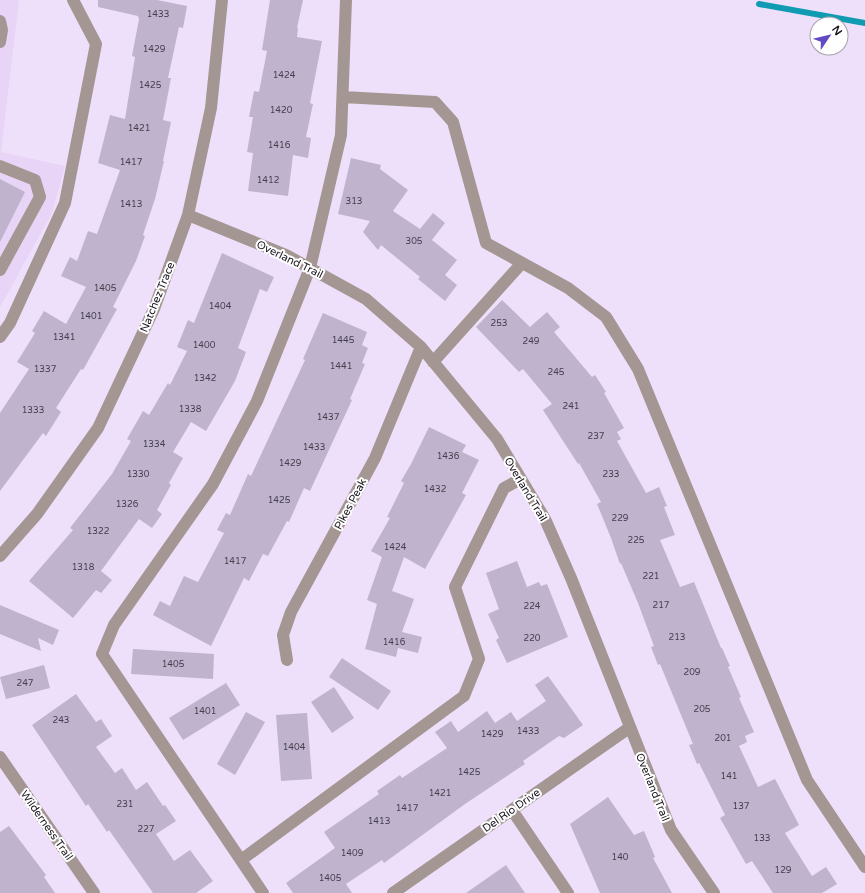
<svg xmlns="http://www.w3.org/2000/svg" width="865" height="893" viewBox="0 0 865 893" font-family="'Varela Round',sans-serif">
  <rect width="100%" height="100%" fill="#eee0fb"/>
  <path fill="#e7d4f6" d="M0,0H19L1,152L65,166L52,213L0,307Z"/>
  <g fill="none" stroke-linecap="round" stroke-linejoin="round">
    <path stroke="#109bb3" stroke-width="6" d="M759,4L865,23"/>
  </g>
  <path fill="#bfb3ce" d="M98,0H157L187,6L183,28L179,27L168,78H171L163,120L171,122L163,161H164L155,199L143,235L145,236L136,261L113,307L117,309L83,370L81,369L56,408L61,412L46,436L43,433L0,491V413L29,369L17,362L35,333L32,331L44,311L66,324L86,287L61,276L70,257L77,261L88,231L97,234L120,170L98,163L110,115L125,119L135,57L132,56L139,19L138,16L98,7Z
    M270,0H303L297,28H298L297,37L322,41L310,103L313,104L306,137L311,138L308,158L293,155L288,196L248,191L253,153L247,152L253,117H249L254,91L259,92L267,51L262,50Z
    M351,158L381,165L380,169L408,190L393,211L420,229L433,213L445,223L432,240L457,260L445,275L457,285L445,301L418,279L420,277L381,245L378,250L363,232L370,221L338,214Z
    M0,179L25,192L0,242Z
    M222,253L274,277L267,292L260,289L238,348L246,352L235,381L206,431L191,422L173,452L183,458L169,483L171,485L157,510L162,514L152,528L139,519L101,571L112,580L101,593L96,590L73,618L29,581L73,530L70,528L112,474L131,441L127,439L143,411L149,415L168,383L170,385L187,351L177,347L188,320L194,323Z
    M502,300L530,327L547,312L560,327L554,332L592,377L595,375L606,392L604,393L624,428L617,432L621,439L617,441L646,493L659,487L667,506L664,507L675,535L660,540L680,587L694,582L721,648H722L730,666L728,667L741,697L739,698L754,732L745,736L747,742L739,746L758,787L775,779L799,825L785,833L812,876L826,867L837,884L822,893H773L752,861L746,864L720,818L725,815L699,763L697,764L689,745L693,744L660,664L658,665L651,647L654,646L638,603L621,563L620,564L611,538L597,504L601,502L579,463L578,464L543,410L552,404L523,369L519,372L476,327Z
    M323,313L367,332L362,345L368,348L362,363L365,364L350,399L352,400L310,491L304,488L289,522L287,521L268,556L263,554L249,581L244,578L211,646L153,615L160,601L170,606L184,576L198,582L224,533L217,530L226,513L230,515L248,474L251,476L305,360L303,359Z
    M429,427L466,445L462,452L479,460L462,493L466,495L425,569L404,557L392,591L414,599L402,632L422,637L418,653L398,648L396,657L365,649L377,604L367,600L382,557L371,551L390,518L387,517L404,483L401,481L411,464Z
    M517,561L527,587L539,582L541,586L547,584L568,637L507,663L496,640L499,638L488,614L499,609L486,573Z
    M0,605L59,630L53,645L38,638L41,651L0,634Z
    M133,649L214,654L213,679L131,674Z
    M342,658L391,691L378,710L329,677Z
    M44,665L50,688L6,699L0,677Z
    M548,676L583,725L564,738L559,736L523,761L525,764L465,804L384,863L382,860L346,884L352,893H293L286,883L335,848L324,832L379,794L377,791L400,775L402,778L447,748L435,732L451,721L458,732L487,711L495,723L511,712L517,721L546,701L535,685Z
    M226,683L240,705L183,740L169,718Z
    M334,687L354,718L332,733L311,702Z
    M76,694L96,722L101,719L112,736L96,747L115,773L122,768L136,790L147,782L163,806L165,805L176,821L156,834L174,861L190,850L213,881L196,893H153L109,830L107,832L88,804L86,806L32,725Z
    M246,712L265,722L235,775L217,764Z
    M307,713L312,779L281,781L276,715Z
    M608,797L634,835L644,831L655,857L653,858L672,893H600L570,824Z
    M9,826L46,875L44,877L55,893H0V832Z
    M506,865L525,893H466Z"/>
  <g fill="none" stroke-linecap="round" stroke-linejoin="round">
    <path stroke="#a49692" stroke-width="12" d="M0,21L2,30L0,42
      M343,97L435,102L453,122L486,243L568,288L606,317L638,369L807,780L865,867
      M0,166L35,180L40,197L0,270
      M188,215L286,255L366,299L421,347L497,439L545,519L571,578L671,830L714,893
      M0,337L10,323L65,203L96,44L73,0
      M433,362L522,263
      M0,556L37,514L98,428L154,309L188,215L211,108L222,0
      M287,660L283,635L291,612L375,458L421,347
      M0,757L94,893
      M512,810L568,893
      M241,860L464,696L479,659L455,587L504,488L521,479
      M263,893L102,654L114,625L213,484L257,401L310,268L341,135L346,0
      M393,893L629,728"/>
  </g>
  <g text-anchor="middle" stroke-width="4" stroke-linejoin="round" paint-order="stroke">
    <g font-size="9" fill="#453e4c">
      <text x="158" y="17">1433</text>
      <text x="154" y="52">1429</text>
      <text x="284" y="78">1424</text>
      <text x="150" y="88">1425</text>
      <text x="281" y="113">1420</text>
      <text x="139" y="131">1421</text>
      <text x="279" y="148">1416</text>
      <text x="131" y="165">1417</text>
      <text x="268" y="183">1412</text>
      <text x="354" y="204">313</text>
      <text x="131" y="207">1413</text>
      <text x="414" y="244">305</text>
      <text x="105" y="291">1405</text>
      <text x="220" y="309">1404</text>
      <text x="91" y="319">1401</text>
      <text x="499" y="326">253</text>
      <text x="64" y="340">1341</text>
      <text x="343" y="343">1445</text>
      <text x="531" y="344">249</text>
      <text x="204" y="348">1400</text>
      <text x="341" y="369">1441</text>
      <text x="45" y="372">1337</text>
      <text x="556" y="375">245</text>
      <text x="205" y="381">1342</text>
      <text x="571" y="409">241</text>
      <text x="190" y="412">1338</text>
      <text x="33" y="413">1333</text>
      <text x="328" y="420">1437</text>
      <text x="596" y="439">237</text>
      <text x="154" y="447">1334</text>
      <text x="314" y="450">1433</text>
      <text x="448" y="459">1436</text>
      <text x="290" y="466">1429</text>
      <text x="138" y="477">1330</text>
      <text x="611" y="477">233</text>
      <text x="435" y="492">1432</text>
      <text x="279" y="503">1425</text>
      <text x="127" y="507">1326</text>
      <text x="620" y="521">229</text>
      <text x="98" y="534">1322</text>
      <text x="636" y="543">225</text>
      <text x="395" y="550">1424</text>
      <text x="235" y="564">1417</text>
      <text x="83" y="570">1318</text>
      <text x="651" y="579">221</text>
      <text x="661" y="608">217</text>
      <text x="532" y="609">224</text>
      <text x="677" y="640">213</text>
      <text x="532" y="641">220</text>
      <text x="394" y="645">1416</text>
      <text x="173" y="667">1405</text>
      <text x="692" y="675">209</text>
      <text x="25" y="686">247</text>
      <text x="702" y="712">205</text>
      <text x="205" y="714">1401</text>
      <text x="61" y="723">243</text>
      <text x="528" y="734">1433</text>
      <text x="492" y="737">1429</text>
      <text x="723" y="741">201</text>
      <text x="294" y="750">1404</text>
      <text x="469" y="775">1425</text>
      <text x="729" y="779">141</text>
      <text x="440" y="796">1421</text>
      <text x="125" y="807">231</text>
      <text x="741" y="809">137</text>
      <text x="407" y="811">1417</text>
      <text x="379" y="824">1413</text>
      <text x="146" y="832">227</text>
      <text x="762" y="841">133</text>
      <text x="352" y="856">1409</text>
      <text x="620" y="860">140</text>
      <text x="783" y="873">129</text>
      <text x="330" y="881">1405</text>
    </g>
    <g font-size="11" fill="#1c1720" stroke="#fff">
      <text transform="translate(290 259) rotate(26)" y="4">Overland Trail</text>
      <text transform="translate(157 297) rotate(-68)" y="4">Natchez Trace</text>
      <text transform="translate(526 489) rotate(59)" y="4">Overland Trail</text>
      <text transform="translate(350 504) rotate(-62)" y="4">Pikes Peak</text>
      <text transform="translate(653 787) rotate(68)" y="4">Overland Trail</text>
      <text transform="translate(511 810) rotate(-35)" y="4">Del Rio Drive</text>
      <text transform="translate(47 825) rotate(55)" y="4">Wilderness Trail</text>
    </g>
  </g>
  <g transform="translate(829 36) rotate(55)"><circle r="19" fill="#ffffff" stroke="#a4a2a6"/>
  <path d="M0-3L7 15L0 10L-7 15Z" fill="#634ac3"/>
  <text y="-6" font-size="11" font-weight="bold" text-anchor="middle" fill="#1c1720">N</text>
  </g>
</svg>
